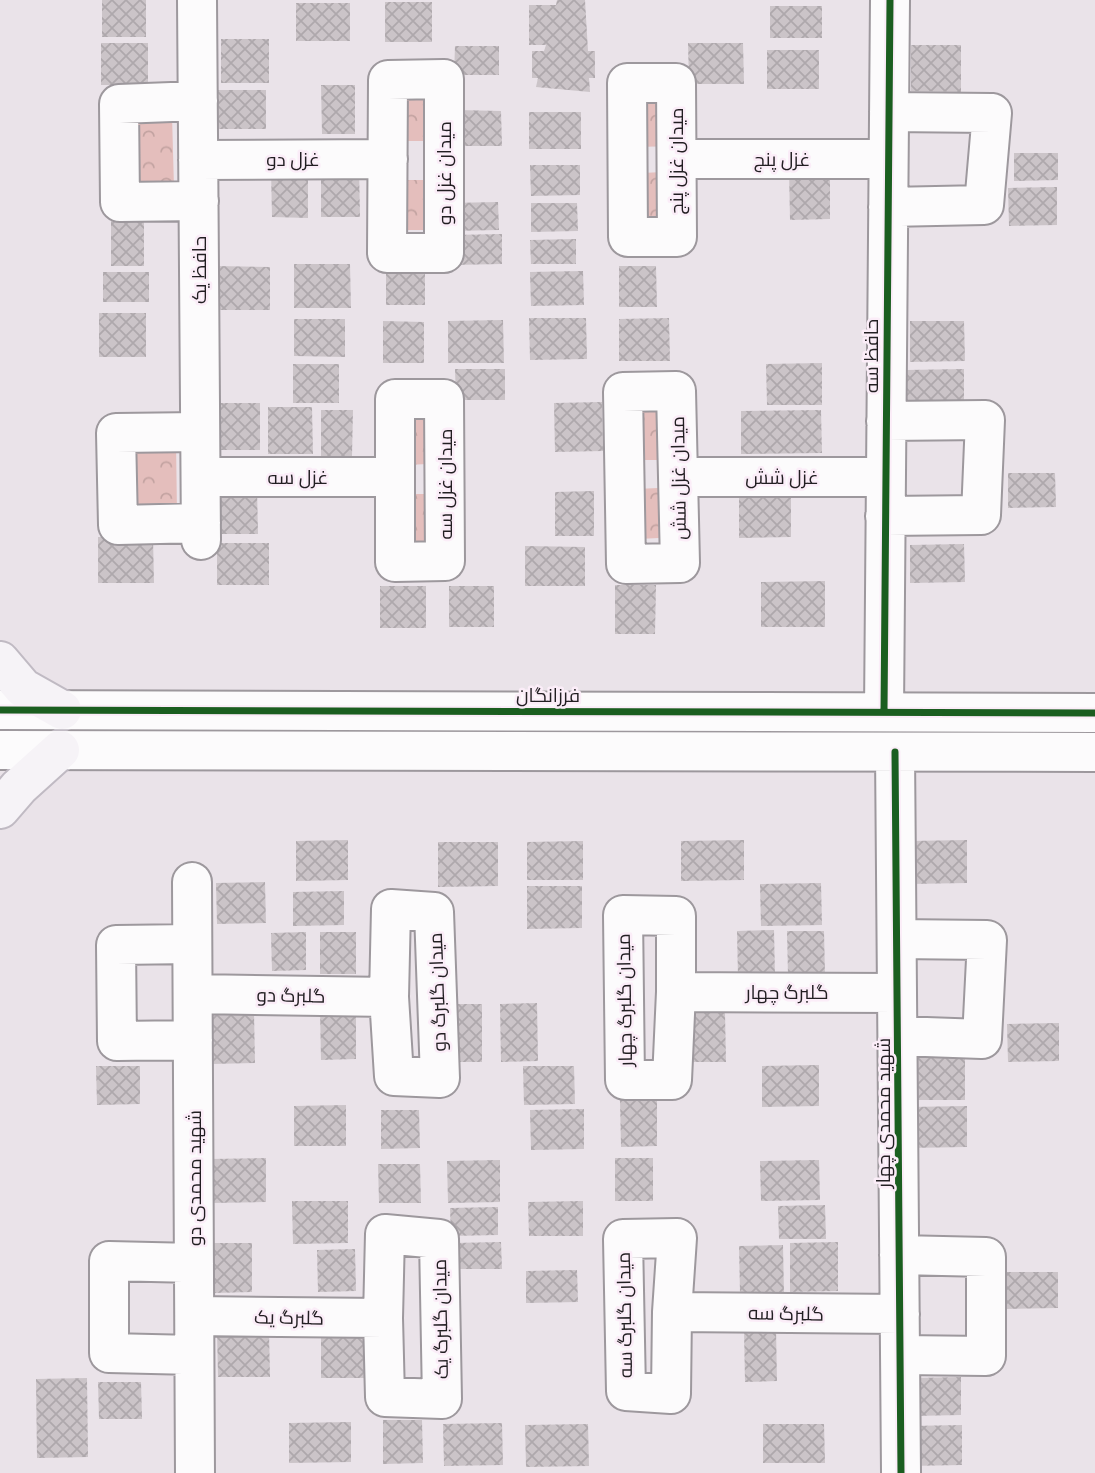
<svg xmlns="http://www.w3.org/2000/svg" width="1095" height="1473" viewBox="0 0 1095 1473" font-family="Overpass,Cairo,sans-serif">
  <defs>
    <pattern id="park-crowns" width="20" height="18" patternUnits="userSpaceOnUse" patternTransform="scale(1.75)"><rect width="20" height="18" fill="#e4bebc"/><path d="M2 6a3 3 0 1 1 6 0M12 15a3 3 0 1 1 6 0" fill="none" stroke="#c3a3a1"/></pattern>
    <pattern id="building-cross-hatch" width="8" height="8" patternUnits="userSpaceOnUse" patternTransform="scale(1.75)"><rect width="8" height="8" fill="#cbc4c8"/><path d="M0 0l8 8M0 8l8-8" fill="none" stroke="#aea8ac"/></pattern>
  </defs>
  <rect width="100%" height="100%" fill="#eae3e9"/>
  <path fill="url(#park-crowns)" d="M424,90L426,141H404L403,91Z
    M663,96L664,146L643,147L641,97Z
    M172,115L174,188L128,189L127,116Z
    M663,172L664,223H643L642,173Z
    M404,180H426L427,230H406Z
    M638,410H660L661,460H640Z
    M426,414L428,464L406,465L405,415Z
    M130,440H176L177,514H131Z
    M658,488L659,538L638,539L636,489Z
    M405,494H426L427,544H406Z"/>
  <path fill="url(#building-cross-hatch)" d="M102,0H146V37H102Z
    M557,0H585L588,51H595V78H589L590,92L536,87L538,78H532V51H544L546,45H529V5H556Z
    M385,2H432V42H385Z
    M296,3H350V41H296Z
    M770,6H822V38H770Z
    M221,39H269V83H221Z
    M101,43H148V85H101Z
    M688,43H743L744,84H689Z
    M911,45H961V92L911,91Z
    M455,46H499V75H454Z
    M767,50H819V89H767Z
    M321,85H355V134H322Z
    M217,90H266V129H217Z
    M456,110L501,111L502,146H456Z
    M529,112H581V149H529Z
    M1014,153H1058V180L1014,181Z
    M530,165H580V195L531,196Z
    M321,168H359L360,217H321Z
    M271,169H308V218L272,217Z
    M789,169H830V219L790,220Z
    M1057,187V225L1009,226L1008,188Z
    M498,202L499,230L451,231V203Z
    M531,203H577L578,231L531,232Z
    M111,221H144V266H111Z
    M502,234V264L452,265V235Z
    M576,239V264H531L530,240Z
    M294,264H350L351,308H294Z
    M386,264H425V305H386Z
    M217,266L270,267V310H218Z
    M619,266H656L657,307H619Z
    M583,271L584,305L531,306L530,272Z
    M103,272H149V302H103Z
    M99,313H146V357H99Z
    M529,318H586L587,359L530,360Z
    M669,318L670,361H619V319Z
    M294,319H345V357L294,356Z
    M503,320L504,363H448V321Z
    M383,321L424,322V363H383Z
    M910,321H964L965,361L910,362Z
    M822,363V405H767L766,364Z
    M293,364H339V403H293Z
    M455,369H505V400H456Z
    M964,369V406L906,407V370Z
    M602,402L603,451L555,452L554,403Z
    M215,403H260V450H214Z
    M268,407H312L313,454H268Z
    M321,410H353L352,456H321Z
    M821,410L822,453L741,454V411Z
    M1008,473H1055L1056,507L1008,508Z
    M220,488H257L258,534H220Z
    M739,488H791V537L739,538Z
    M594,491V536H555V492Z
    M98,537H153L154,583H98Z
    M217,543H269V585H217Z
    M964,544L965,582L910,583V545Z
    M525,546L585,547V586H525Z
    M825,581V627H761V582Z
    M615,585H656L655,634H615Z
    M380,586H426V628H380Z
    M449,586H494V627H449Z
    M348,840V880L296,881V841Z
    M744,840V880L681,881V841Z
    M967,840V883L909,884L908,841Z
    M583,841V880H527V842Z
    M438,842H498V886L438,887Z
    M265,882L266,923L217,924L216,883Z
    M821,883L822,925L761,926L760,884Z
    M527,886H582V928L527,929Z
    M344,891V925L293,926V892Z
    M774,930L775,977L738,978L737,931Z
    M787,931H824L825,976H788Z
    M306,932V970L272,971L271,933Z
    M320,932H356V974H320Z
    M537,1003L538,1061L501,1062L500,1004Z
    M448,1004H482V1062H449Z
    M356,1008V1059L321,1060L320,1009Z
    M212,1013H254L255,1063L212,1064Z
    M685,1013H725L726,1062H686Z
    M1059,1023V1061L1008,1062L1007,1024Z
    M965,1056V1100H908L907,1057Z
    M819,1065V1106L762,1107V1066Z
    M96,1066H140V1104L97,1105Z
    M523,1066H574L575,1104L524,1105Z
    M620,1100H657V1146L621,1147Z
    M346,1105V1146H294V1106Z
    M967,1106V1147L908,1148V1107Z
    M584,1109V1149L531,1150L530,1110Z
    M381,1110H419L420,1148L381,1149Z
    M266,1158V1202L211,1203L210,1159Z
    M615,1158H653V1201H615Z
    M500,1160V1202L448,1203L447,1161Z
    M819,1160L820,1200L761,1201L760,1161Z
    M378,1164H420L421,1203H379Z
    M292,1201H348V1243L293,1244Z
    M583,1201V1236H529L528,1202Z
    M825,1205L826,1239H779L778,1206Z
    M498,1207V1235L451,1236L450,1208Z
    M501,1242L502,1269H453V1243Z
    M838,1242V1291L790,1292V1243Z
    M213,1243H252V1292L214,1293Z
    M783,1245L784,1293H740L739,1246Z
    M355,1249L356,1291L318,1292L317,1250Z
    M577,1270L578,1302L526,1303V1271Z
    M1005,1272H1058V1308L1005,1309Z
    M371,1321L372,1378H321V1322Z
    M776,1328L777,1381L745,1382L744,1329Z
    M217,1331H269L270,1377H218Z
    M961,1377V1415L912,1416V1378Z
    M87,1378L88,1457L37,1458L36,1379Z
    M98,1382H141L142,1419H99Z
    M383,1420H422L423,1463L383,1464Z
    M351,1422V1462L289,1463V1423Z
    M502,1423L503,1465L444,1466L443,1424Z
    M588,1424L589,1466L526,1467L525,1425Z
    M763,1424H824L825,1463H763Z
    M962,1425V1465L909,1466V1426Z"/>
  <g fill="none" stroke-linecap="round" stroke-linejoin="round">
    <g stroke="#9d989d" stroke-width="42">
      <path id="minor" d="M197,0L201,540
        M444,79V253H387L388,80Z
        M627,83H676L677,237H628Z
        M198,101L119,104L120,202L199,201
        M677,159H888
        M198,160L388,159
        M888,207L984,205L992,113L889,112
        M676,391L680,563L626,564L623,392Z
        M395,399H444L445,561L395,562Z
        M200,432L116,433L118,525L201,523
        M201,477H395
        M678,477H886
        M885,516L981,515L985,420L886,421
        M0,710L1095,713
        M884,712L890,0
        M0,750L1095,752
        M895,752L901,1473
        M192,882L195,1473
        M391,909L434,912L440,1078L394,1076L389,997Z
        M623,915L676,916V992L672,1080H625Z
        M897,939L987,940L982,1039L898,1036
        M192,944L116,945L117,1041L193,1040
        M676,992L897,993
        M193,994L389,997
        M385,1234L439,1239L442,1399L385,1397L383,1318Z
        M677,1238L672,1312L671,1394L626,1391L623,1239Z
        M899,1255L986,1257V1356L901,1355
        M194,1263L109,1261V1353L194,1355
        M672,1312L900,1314
        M195,1316L383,1318"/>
    </g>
    <g stroke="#c0bac3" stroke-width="42">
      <path id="major" d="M0,661L23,688L62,710
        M0,809L19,787L60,750"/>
    </g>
    <use href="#minor" stroke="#fcfbfc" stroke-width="38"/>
    <use href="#major" stroke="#f6f3f7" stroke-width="38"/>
    <g stroke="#fbedf8" stroke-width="11">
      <path id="cycleway" d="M0,710L1095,713
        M884,712L890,0
        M895,752L901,1473"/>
    </g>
    <use href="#cycleway" stroke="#1b5e20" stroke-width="7"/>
  </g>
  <g text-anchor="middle" stroke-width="5" stroke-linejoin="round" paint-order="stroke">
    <g font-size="19" fill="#221e22" stroke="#fbedf8">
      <text x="293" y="166">غزل دو</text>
      <text x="782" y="166">غزل پنج</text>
      <text transform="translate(676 161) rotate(-90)" y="7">میدان غزل پنج</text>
      <text transform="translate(444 173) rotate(-90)" y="7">میدان غزل دو</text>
      <text transform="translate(199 270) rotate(-90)" y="7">حافظ یک</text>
      <text transform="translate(871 356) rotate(-90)" y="7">حافظ سه</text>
      <text x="298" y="484">غزل سه</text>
      <text x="782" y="484">غزل شش</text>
      <text transform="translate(678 478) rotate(-91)" y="7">میدان غزل شش</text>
      <text transform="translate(445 484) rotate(-90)" y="7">میدان غزل سه</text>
      <text x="548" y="702">فرزانگان</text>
      <text transform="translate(437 992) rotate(-92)" y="7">میدان گلبرگ دو</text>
      <text x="787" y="999">گلبرگ چهار</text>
      <text transform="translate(291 995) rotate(1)" y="7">گلبرگ دو</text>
      <text transform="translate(624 1000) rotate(-91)" y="7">میدان گلبرگ چهار</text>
      <text transform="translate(883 1113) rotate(-90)" y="7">شهید محمدی چهار</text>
      <text transform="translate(194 1178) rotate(-90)" y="7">شهید محمدی دو</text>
      <text transform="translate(786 1313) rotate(1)" y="7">گلبرگ سه</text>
      <text transform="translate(624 1315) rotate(-91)" y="7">میدان گلبرگ سه</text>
      <text transform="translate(289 1317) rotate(1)" y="7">گلبرگ یک</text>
      <text transform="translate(440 1319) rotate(-91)" y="7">میدان گلبرگ یک</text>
    </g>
  </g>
</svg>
